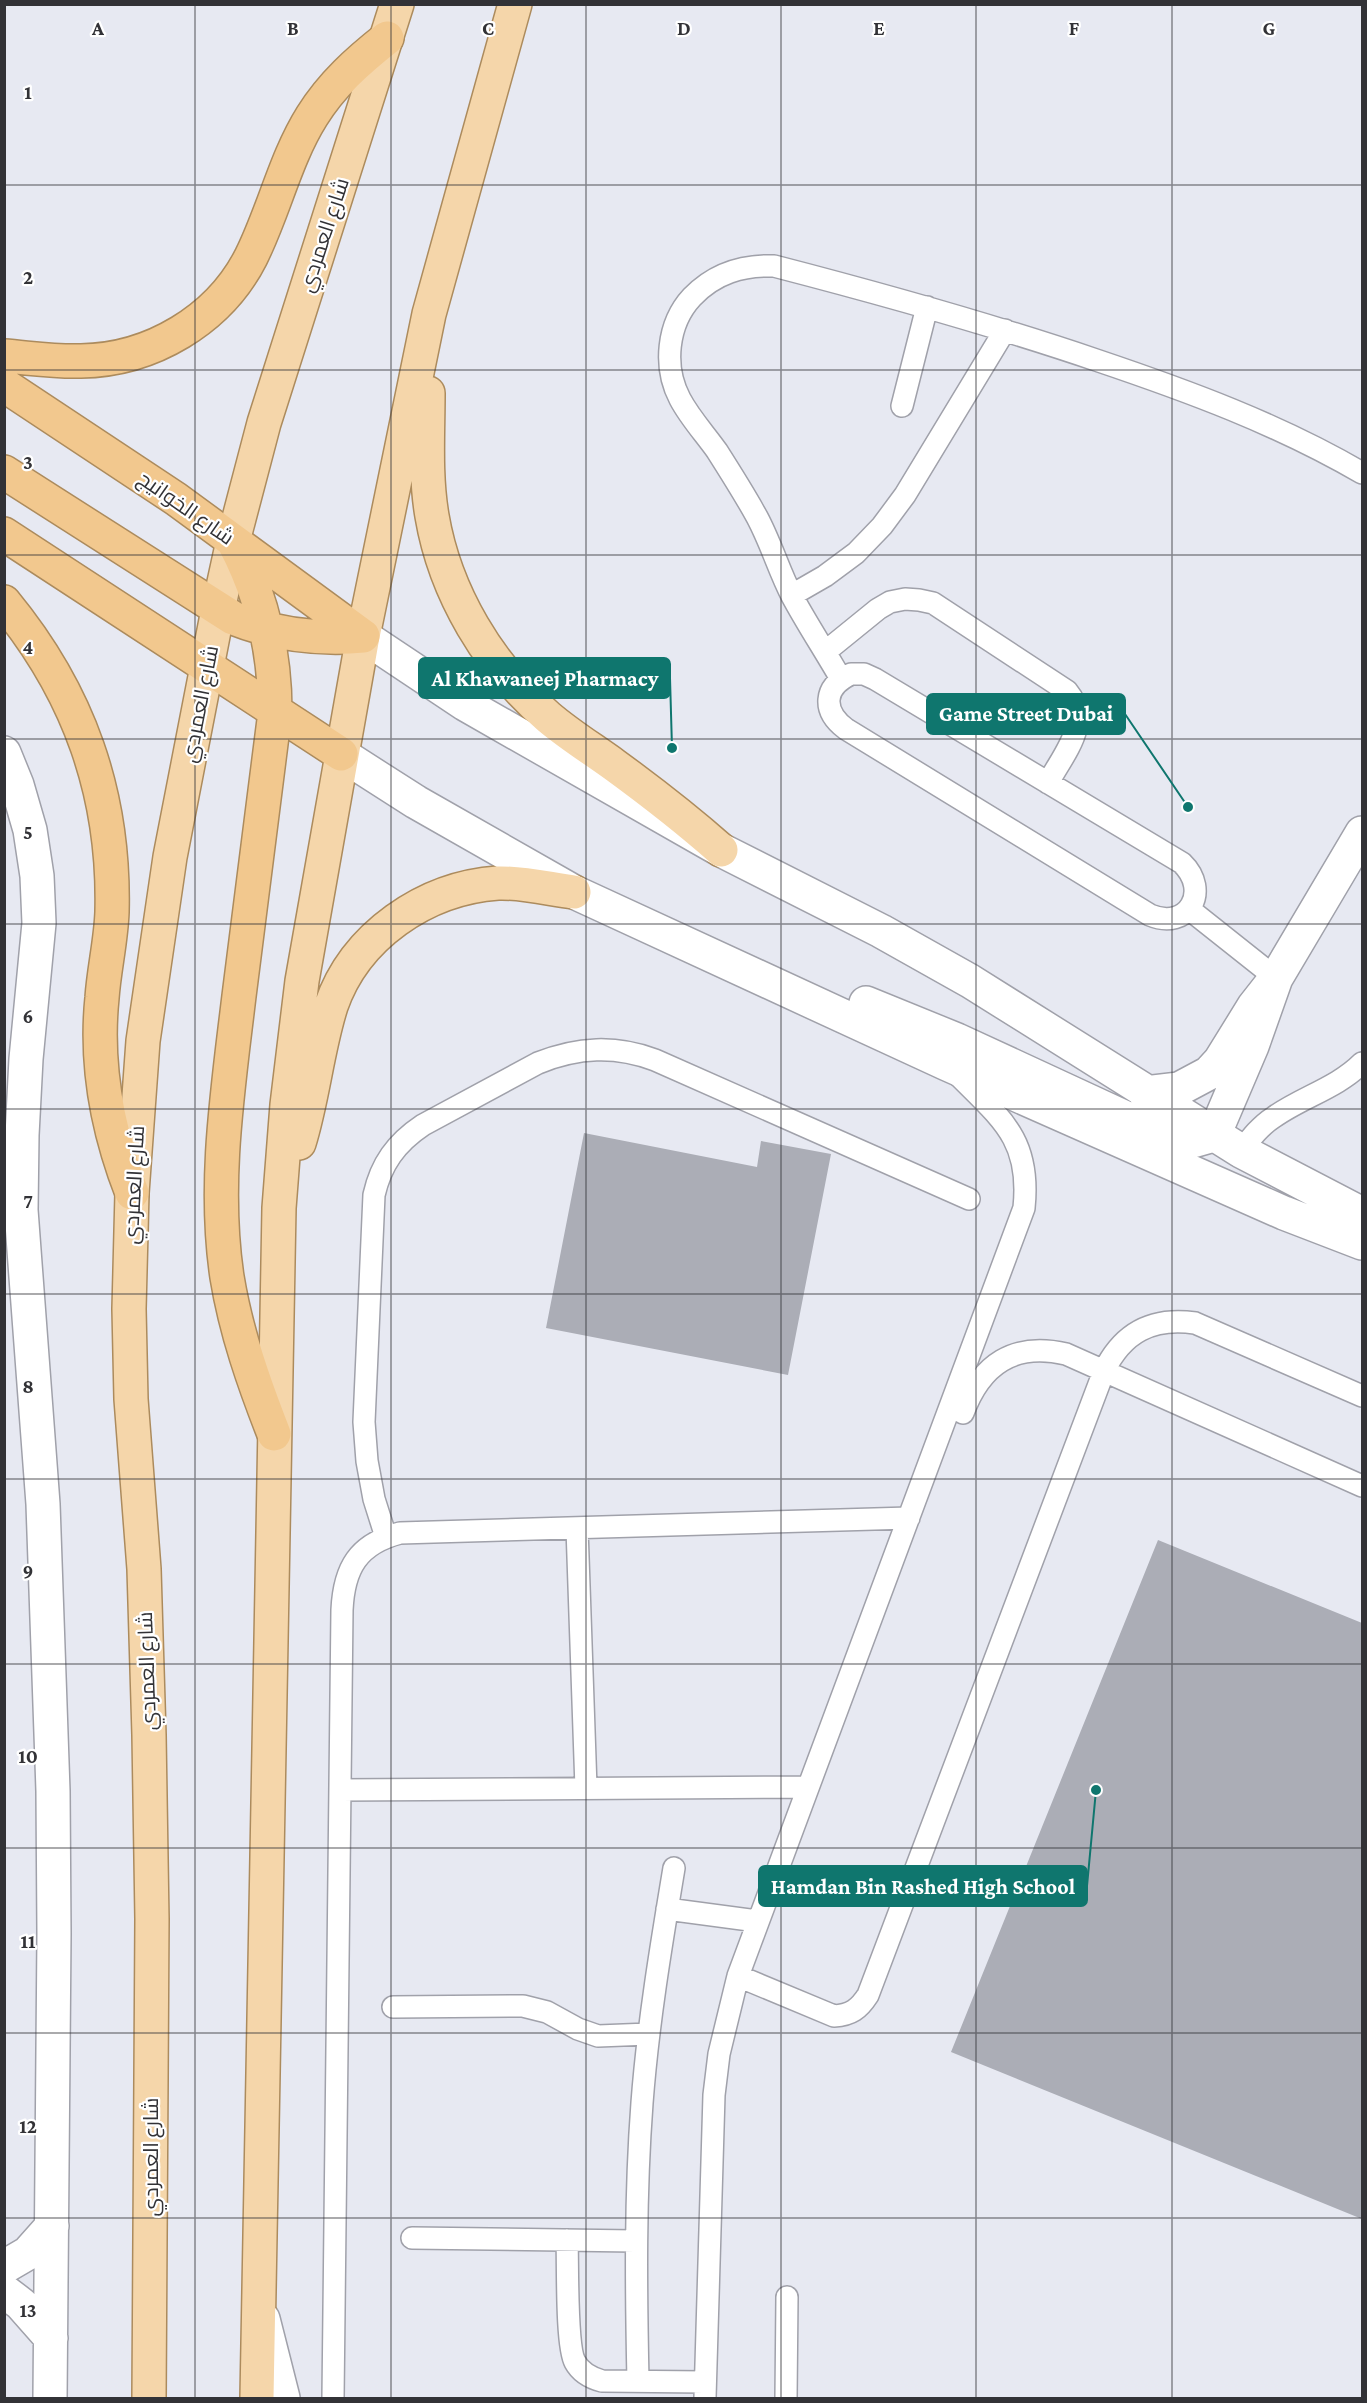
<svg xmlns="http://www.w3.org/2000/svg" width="1367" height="2403" viewBox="0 0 1367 2403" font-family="'Crimson Pro',Cairo,serif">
  <rect width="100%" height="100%" fill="#e7e9f2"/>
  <path fill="#abadb6" d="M584,1133L757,1167L761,1141L831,1154L788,1375L546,1328Z
    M1158,1540L1362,1623V2219L951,2052Z"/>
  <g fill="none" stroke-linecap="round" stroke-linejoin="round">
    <g stroke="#a0a1aa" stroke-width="24">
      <path id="service" d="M902,406L927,307
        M792,595L825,576L856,553L882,526L905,495L1005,330
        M825,652L878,609L890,602L905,599L919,600L933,603L1067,691C1093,722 1064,753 1048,783
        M851,674H864L875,679L1182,863C1211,891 1188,931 1150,915L846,729C822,711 823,687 851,674Z
        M841,679C825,651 807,624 792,596C779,571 771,543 757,517C745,495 731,473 717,451C705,434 690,418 680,399C663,367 667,324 692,297C715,273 742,265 774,266C882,294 990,324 1096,360C1188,391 1278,424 1362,473
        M1189,909L1276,978
        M1241,1151C1251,1138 1260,1126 1274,1117C1302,1097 1337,1088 1362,1063
        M963,1413C981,1364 1014,1342 1066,1354L1362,1486
        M577,1528L586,1788
        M386,1537L374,1499L367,1461L364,1422L374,1195C381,1164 396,1143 423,1125L538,1063C578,1047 615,1045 655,1060L969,1199
        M340,1790L807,1787
        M667,1909L757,1921
        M738,1976L834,2016C851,2015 859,2009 868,1995L1104,1371C1123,1332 1152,1317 1195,1323L1362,1396
        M393,2007L523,2006L547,2012L578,2029L598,2036L649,2034
        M412,2238L635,2241
        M567,2240C568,2264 566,2346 575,2362C581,2373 591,2378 602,2381L705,2382
        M638,2381C636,2288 635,2196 642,2103C648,2024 661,1946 674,1868
        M333,2398L342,1610C344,1568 358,1544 400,1533L909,1518
        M705,2398L714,2095L719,2054L738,1976L1024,1208C1031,1141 1003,1120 959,1076
        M786,2398L787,2297"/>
    </g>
    <g stroke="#a0a1aa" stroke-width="36">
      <path id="minor" d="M363,636L465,704L721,850L881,931L970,981L1241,1151L1362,1214
        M4,753L17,785L30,830L37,876L39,923L26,1059L22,1135L21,1210L43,1504L53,1791L54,1934L50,2398
        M341,754L416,802L574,892L947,1064L1284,1213L1362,1243
        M866,1003L957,1040L1169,1138L1186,1143L1214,1135L1252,1046L1276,978
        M1145,1093L1179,1089L1209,1073L1220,1061L1254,1006L1276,978L1362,833
        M4,2267L28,2253L52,2226
        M4,2291L21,2304L51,2338
        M263,2319L283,2398"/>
    </g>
    <g stroke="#ac8b5d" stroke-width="36">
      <path id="primary" d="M428,393C428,434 425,476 432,516C445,593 489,666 548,717C569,735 592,749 614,765C651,792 687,820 721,850
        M299,1143C313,1098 317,1050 331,1006C355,936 425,888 498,883C522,882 550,889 574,892
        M149,2398L152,1919L149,1735L144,1569L131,1399L129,1309L132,1193L143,1041L170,857L218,610L233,541L264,423L397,4
        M257,2398L279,1208L287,1105L302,981L363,636L429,314L515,4"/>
    </g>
    <g stroke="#ac8b5d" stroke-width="36">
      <path id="trunk" d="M4,356C30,358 56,362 81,361C151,360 219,320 251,257C274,211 285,159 312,116C332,84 358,61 387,38
        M4,385L176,499L363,636
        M4,472L233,618C276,635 317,640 363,636
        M4,534L341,754
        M233,541C262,595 275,650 275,712C263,807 251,901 239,996C228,1089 213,1184 227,1277C236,1332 254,1383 274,1434
        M4,602C79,693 115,794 112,912C111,941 104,969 102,998C95,1066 107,1129 132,1193"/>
    </g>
    <use href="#service" stroke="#fff" stroke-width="21"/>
    <use href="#minor" stroke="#fff" stroke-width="33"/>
    <use href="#primary" stroke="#f5d6aa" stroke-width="33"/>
    <use href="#trunk" stroke="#f2c88e" stroke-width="33"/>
  </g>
  <path fill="none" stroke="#323236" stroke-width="1.5" stroke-opacity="0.55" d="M195,4V2398M391,4V2398M586,4V2398M781,4V2398M976,4V2398M1172,4V2398M4,185H1362M4,370H1362M4,555H1362M4,739H1362M4,924H1362M4,1109H1362M4,1294H1362M4,1479H1362M4,1664H1362M4,1848H1362M4,2033H1362M4,2218H1362"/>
  <g text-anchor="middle" stroke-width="4.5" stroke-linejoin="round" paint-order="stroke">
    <g font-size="21" fill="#323236" stroke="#fff">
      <text transform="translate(324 235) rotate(-72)" y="7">شارع العمردي</text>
      <text transform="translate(186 508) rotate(35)" y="7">شارع الخوانيج</text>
      <text transform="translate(200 704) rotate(-79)" y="7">شارع العمردي</text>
      <text transform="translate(134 1185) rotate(-87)" y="7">شارع العمردي</text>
      <text transform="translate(147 1671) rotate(-92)" y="7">شارع العمردي</text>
      <text transform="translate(151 2157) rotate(-90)" y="7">شارع العمردي</text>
    </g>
  </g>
  <g font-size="20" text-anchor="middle" font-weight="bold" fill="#323236" stroke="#fff" stroke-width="4.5" stroke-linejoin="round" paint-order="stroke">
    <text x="98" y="35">A</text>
    <text x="293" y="35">B</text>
    <text x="488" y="35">C</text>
    <text x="684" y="35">D</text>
    <text x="879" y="35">E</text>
    <text x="1074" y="35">F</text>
    <text x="1269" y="35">G</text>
    <text x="28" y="99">1</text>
    <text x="28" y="284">2</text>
    <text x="28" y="469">3</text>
    <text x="28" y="654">4</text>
    <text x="28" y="839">5</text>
    <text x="28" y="1023">6</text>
    <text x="28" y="1208">7</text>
    <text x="28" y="1393">8</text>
    <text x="28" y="1578">9</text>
    <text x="28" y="1763">10</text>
    <text x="28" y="1948">11</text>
    <text x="28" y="2133">12</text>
    <text x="28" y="2317">13</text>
  </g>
  <path fill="none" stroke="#0f766e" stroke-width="2" d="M672 748L670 678M1188 807L1125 714M1096 1790L1087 1886"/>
  <g fill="#0f766e" stroke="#fff" stroke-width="2">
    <circle cx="672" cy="748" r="6"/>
    <circle cx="1188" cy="807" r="6"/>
    <circle cx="1096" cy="1790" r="6"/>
  </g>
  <g fill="#0f766e" stroke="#0f766e" stroke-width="2">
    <rect x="419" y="658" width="251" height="40" rx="6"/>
    <rect x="927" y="694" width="198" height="40" rx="6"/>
    <rect x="759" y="1866" width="328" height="40" rx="6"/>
  </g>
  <g font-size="22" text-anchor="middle" font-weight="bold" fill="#fff">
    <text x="545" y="686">Al Khawaneej Pharmacy</text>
    <text x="1026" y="721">Game Street Dubai</text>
    <text x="923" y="1894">Hamdan Bin Rashed High School</text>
  </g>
  <rect width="1367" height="2403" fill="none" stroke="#323236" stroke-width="12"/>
</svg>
